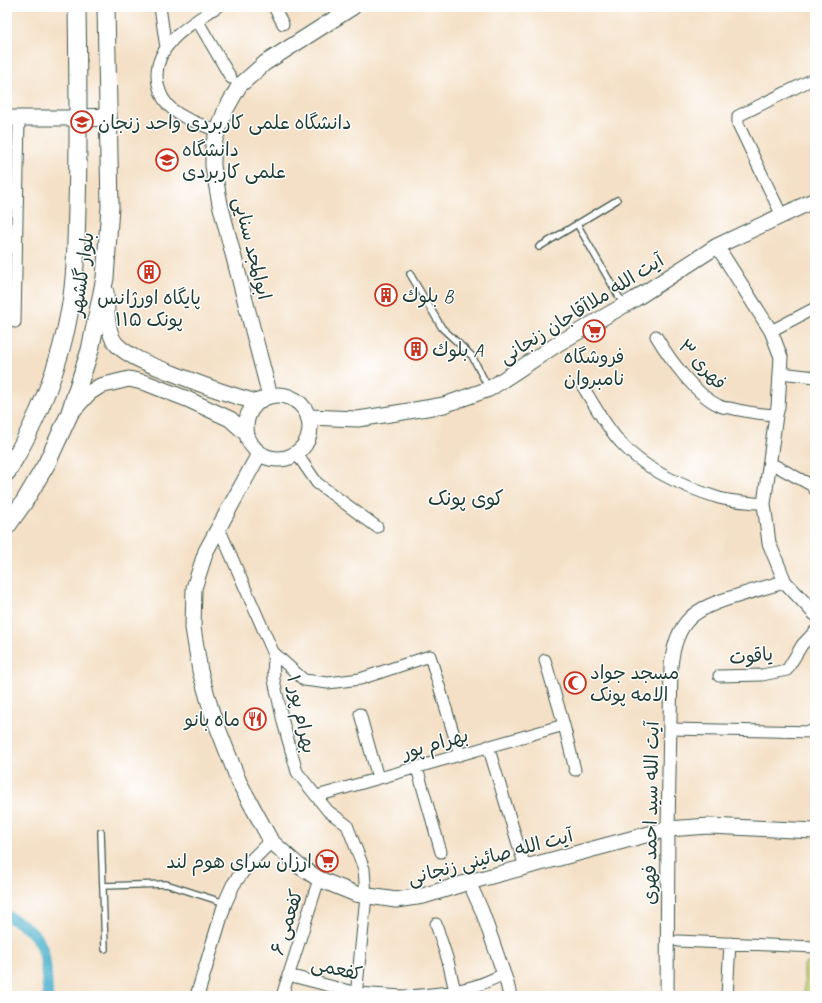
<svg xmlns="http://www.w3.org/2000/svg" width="822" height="1003" viewBox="0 0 822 1003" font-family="Caveat,'Playpen Sans Arabic',sans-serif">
  <rect width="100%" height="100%" fill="#fff"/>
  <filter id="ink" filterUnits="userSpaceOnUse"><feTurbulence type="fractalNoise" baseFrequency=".025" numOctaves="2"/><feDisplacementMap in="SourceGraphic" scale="8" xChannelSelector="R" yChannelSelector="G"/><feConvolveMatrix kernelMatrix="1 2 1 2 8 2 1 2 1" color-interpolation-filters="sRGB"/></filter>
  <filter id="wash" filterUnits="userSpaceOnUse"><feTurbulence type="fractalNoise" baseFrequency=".012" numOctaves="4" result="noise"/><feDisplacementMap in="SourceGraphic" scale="16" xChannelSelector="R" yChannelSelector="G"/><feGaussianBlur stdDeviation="0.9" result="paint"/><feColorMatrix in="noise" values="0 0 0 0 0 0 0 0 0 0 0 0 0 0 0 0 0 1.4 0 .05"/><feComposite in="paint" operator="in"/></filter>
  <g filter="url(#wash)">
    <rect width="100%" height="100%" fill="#f4e0c6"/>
    <path fill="#bcce71" stroke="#6e8652" d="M815,960V996H804V964Z"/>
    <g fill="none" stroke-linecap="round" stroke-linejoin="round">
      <path stroke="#4aafca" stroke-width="11" d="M7,916C17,921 27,927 35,936C48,949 46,978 48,996"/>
    </g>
  </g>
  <g filter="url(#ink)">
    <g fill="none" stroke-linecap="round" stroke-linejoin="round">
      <g stroke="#3f554a" stroke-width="8">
        <path id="service" d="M577,224L619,297L626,304
          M539,247L617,200
          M410,274L442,328L472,356L489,389
          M101,832L105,949
          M103,886L166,884L225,903"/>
      </g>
      <g stroke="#3f554a" stroke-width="13">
        <path id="minor" d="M160,7L166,48
          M217,7C190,24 150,47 158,84C161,96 164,102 173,110C185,120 203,125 217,131
          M274,7L283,24
          M197,20L231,78
          M782,216L738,124V116L815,78
          M15,322L19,118
          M771,331L815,308
          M656,336C669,358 695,394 718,405C721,407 726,408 730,408C745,412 760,414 776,415
          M781,373L815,377
          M583,387C595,406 606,427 621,443C646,471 684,487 719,498C733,502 750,502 764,504
          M297,454L317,483L377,527
          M776,466L811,485L815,490
          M219,528L273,652L274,680L283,722L297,772L328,811L347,825L364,869L366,896L356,996
          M273,652L304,680L328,683L360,679L430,656L460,755
          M545,660L564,725L575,770
          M719,676L762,675L787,670L802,645L815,631
          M360,714L378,778
          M670,729L815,732
          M488,746L525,867
          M417,768L441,852
          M317,796L564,725
          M436,924L448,961L455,991
          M678,941L815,947
          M288,975L357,993L402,996
          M282,996L319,879
          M403,996C427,995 451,993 475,986C485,983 495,978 504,974
          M727,996L730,943"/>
      </g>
      <g stroke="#3f554a" stroke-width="15">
        <path id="tertiary" d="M717,246L771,331L781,357L778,407L776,415L764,504L769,543L785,582L815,614
          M469,882L482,911L507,983L510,996
          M197,996L225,903L233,885L248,864L271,841
          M667,996L668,829L671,666C676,619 695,608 737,596C753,591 769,586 785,582"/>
      </g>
      <g stroke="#3f554a" stroke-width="17">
        <path id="secondary" d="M7,118H79
          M106,292C107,307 106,334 117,345C132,359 154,366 172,373C200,384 228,395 257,402
          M246 427a32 32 0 1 1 64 0a32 32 0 1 1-64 0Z
          M270,396L220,204L213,166V145L225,111L239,86L265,63L353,7
          M69,415L89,393L100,386L129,379L146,383L187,399L230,419L246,433
          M308,417L358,419L403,412L444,405L489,389L559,343L635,299L717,246L815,200
          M259,454L206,551L194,588L193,628L200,671L212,713L239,782L271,841L299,866L319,879L356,894L396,900L423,896L469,882L668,829L709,826L815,831"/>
      </g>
      <g stroke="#3f554a" stroke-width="19">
        <path id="primary" d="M79,118L108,117
          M7,472C37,422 60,367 70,309C76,275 76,241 77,207C79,140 78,74 77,7
          M7,526L24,502L47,463L69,415L90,350L105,278L110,207L106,7"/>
      </g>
      <use href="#service" stroke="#fff" stroke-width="5.5"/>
      <use href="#minor" stroke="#fff" stroke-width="11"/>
      <use href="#tertiary" stroke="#fff" stroke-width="13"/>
      <use href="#secondary" stroke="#fff" stroke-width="15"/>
      <use href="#primary" stroke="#fff" stroke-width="17"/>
    </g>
  </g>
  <defs>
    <g id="university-ring" transform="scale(1.15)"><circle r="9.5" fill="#fff" stroke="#c8321e" stroke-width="1.5"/><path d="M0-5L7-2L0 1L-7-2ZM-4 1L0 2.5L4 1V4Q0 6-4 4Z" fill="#c8321e"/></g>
    <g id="building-ring" transform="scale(1.15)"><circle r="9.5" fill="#fff" stroke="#c8321e" stroke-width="1.5"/><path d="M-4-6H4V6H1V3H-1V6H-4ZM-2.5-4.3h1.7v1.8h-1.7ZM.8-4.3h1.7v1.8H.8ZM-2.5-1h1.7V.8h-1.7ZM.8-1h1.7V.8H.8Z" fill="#c8321e"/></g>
    <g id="supermarket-ring" transform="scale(1.15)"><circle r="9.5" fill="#fff" stroke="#c8321e" stroke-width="1.5"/><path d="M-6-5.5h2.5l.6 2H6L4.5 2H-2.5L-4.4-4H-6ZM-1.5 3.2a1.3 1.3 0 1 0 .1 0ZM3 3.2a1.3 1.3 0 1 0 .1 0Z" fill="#c8321e"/></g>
    <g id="mosque-ring" transform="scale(1.15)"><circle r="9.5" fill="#fff" stroke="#c8321e" stroke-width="1.5"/><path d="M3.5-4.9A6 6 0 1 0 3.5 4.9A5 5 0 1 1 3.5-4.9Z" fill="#c8321e"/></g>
    <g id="restaurant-ring" transform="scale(1.15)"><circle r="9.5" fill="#fff" stroke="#c8321e" stroke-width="1.5"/><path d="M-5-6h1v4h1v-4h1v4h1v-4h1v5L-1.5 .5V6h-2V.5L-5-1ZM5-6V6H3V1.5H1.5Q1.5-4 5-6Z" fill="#c8321e"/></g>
  </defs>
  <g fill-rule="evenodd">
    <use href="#university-ring" x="82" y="122"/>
    <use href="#university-ring" x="167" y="160"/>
    <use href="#building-ring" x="149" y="272"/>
    <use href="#building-ring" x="386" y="295"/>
    <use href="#supermarket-ring" x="594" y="331"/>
    <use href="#building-ring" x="416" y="349"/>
    <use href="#mosque-ring" x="575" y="683"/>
    <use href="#restaurant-ring" x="255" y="719"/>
    <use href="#supermarket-ring" x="327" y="861"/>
  </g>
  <g text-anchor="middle" stroke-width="3" stroke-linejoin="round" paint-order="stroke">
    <g font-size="19" fill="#1f3d34" stroke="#fff" text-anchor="start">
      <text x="98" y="129">دانشگاه علمی کاربردی واحد زنجان</text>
      <text x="182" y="156">دانشگاه<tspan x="182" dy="22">علمی کاربردی</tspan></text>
      <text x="402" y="302">بلوك B</text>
      <text x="149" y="304" text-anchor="middle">پایگاه اورژانس<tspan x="149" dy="22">۱۱۵ پونک</tspan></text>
      <text x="432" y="356">بلوك A</text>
      <text x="594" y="363" text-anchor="middle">فروشگاه<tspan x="594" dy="22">نامبروان</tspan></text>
      <text x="590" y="679">مسجد جواد<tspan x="590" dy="22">الامه پونک</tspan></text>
      <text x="240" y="726" text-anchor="end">ماه بانو</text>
      <text x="312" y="868" text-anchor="end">ارزان سرای هوم لند</text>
    </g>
    <g font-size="19" fill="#1f3d34" stroke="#fff">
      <text transform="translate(253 248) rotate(76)" y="7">ابوالمجد سنایی</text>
      <text transform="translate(81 274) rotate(-82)" y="7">بلوار گلشهر</text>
      <text transform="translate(581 308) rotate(-32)" y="7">آیت الله ملاآقاجان زنجانی</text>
      <text transform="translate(703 364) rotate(47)" y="7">فهری ۳</text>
      <text transform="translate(751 655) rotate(-5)" y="7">یاقوت</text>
      <text transform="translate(302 714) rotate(78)" y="7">بهرام پور ۱</text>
      <text transform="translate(435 743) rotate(-16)" y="7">بهرام پور</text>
      <text transform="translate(650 813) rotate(-89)" y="7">آیت الله سید احمد فهری</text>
      <text transform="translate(490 856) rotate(-15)" y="7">آیت الله صائینی زنجانی</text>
      <text transform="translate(286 922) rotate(-72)" y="7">کفعمی ۶</text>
      <text transform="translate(337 968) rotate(13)" y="7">کفعمی</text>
    </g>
    <g font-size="20" fill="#1f3d34" stroke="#fff">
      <text x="466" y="505">کوی پونک</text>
    </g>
  </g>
  <rect width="822" height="1003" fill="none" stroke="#fff" stroke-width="24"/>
</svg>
